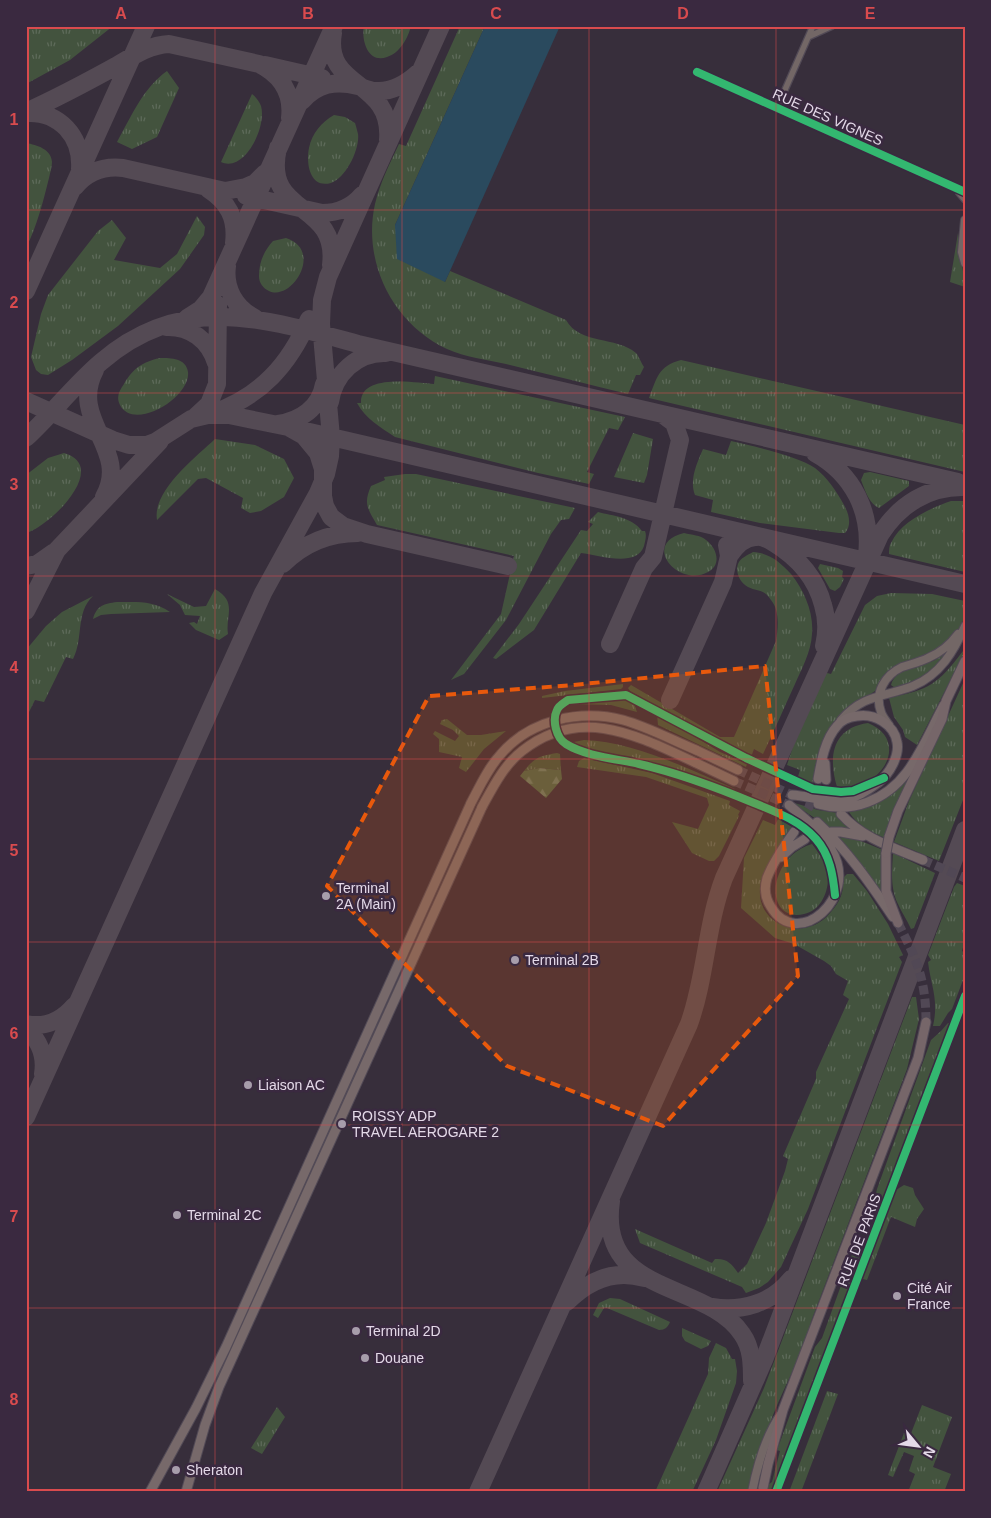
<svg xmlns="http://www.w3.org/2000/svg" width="991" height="1518" viewBox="0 0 991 1518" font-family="Arial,sans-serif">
  <defs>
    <pattern id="grass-tufts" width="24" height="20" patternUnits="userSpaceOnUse" patternTransform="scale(1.25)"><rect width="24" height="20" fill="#43533e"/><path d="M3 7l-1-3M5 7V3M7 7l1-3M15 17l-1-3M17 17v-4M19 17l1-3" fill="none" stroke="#5e6b5a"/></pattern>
    <pattern id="forest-firs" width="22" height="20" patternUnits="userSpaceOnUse" patternTransform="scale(1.25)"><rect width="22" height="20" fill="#4d6148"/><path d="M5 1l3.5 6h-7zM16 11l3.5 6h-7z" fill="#667762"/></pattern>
  </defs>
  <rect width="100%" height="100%" fill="#372e3b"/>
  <path fill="url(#grass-tufts)" d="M26,26H113L70,60L26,84Z
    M364,26H411C408,38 400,53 387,57C368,64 361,40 364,26Z
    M460,26H485L395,225L445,282L450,271L566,320C580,345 616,336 636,353C639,356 641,363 644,367L640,375H636L628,394C588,384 547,374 506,364C487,360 465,357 447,349C393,324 362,262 375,204C380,183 390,163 399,144L406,146Z
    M167,71L179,88L157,137L132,149L117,142C131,117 143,88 167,71Z
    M252,94C256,97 259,101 261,106C267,126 245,173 221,162Z
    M334,115L345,117L355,123C356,126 357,130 358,134C360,149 346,178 331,183C309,189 306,162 309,148C312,133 322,122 334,115Z
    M26,143C37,145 51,149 52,162C52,167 50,173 49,178C43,202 37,226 26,248Z
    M197,216L205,227L204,235L180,269L118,326L72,360L48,375L41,374L36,370L31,357L41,314L48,295L98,231L112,220L126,238L114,260L160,268L177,254Z
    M958,233L965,287L950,282Z
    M286,238C324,250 292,302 269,291C263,288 259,283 259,276C259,262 264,251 273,241Z
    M160,358C171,358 186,358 188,372C191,397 134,432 120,405C116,397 119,391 124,384C133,368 143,362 160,358Z
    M681,360L965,425V472L649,398C657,378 658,366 681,360Z
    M435,376L625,417L618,430L609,428L587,472L594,474L589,484L538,473L395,437C380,427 366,419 357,403H361C360,373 416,383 434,384Z
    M633,433L653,439L647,475L644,483L614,477Z
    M215,439L255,445L284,459L294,478L284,497L261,511L250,513L241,508L243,498L206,478L198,479L157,520C152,491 196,457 215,439Z
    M731,441C753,446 798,456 815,468C827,477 837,492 844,505C849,514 852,525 845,533H839L760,523L711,512L713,500L695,495C689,480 697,463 703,449L726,455Z
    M64,453C110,466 51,526 26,533V475L48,458Z
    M870,472L909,481V486L879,508C869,504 865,490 861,480L864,473Z
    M405,474H416L575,508L569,519L561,520L551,534L506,620L464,674L451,680L501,614L514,556L377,525C368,509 363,504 371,486L385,480L384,477Z
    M951,501H965V572L889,554C889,551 889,546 891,543C901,521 931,508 951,501Z
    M598,512C613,516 632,517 642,531H645C647,536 645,541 644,546C637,568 598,555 581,553L534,630L496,659L493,658L519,624L581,530L587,531L593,524L588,522Z
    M684,533C692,535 700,535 706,540C717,548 722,565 708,572C679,588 640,544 684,533Z
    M753,552C769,553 780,562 791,574C804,590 814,613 812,634C811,652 802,668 795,684C784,708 774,731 763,754L754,749L751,757L718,741L630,691L628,688L631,685L720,737H734L776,641C778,628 780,611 771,600C763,588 758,592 748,587C740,583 735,572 738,564C740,558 748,555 753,552Z
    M820,564L838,568L843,571L842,577L844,579L840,587L835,591L830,589L818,568Z
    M215,589C238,602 225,616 228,634L219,640L196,630L189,623L194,622L197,624L200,616L185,615L180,605L167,594L194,607L206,606Z
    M891,593L932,594L965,601V615L961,626L950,640L935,652L885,677L875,691L844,712L821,749L812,785L797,780L800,770L787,765L816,676L827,673L831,674L865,605L877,596Z
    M93,596C75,613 84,638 73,659L66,657L44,702L35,700L26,718V650L46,626L62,612Z
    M117,602C136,602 153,600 170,612L111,614L101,615L93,619C97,605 104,604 117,602Z
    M952,648L929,675L899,687L895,688L891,685C896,667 921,667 935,660C941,656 946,652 952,648Z
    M963,651L965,652L917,745L905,737L903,730L894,717L889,698C930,689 937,685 963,651Z
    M965,679V795L939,861L894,842L909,801Z
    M623,684V687L621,689L542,698V696L565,691Z
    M616,698L633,701L637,712L611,705L571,704Z
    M657,714L720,752L747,764L746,767L658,725Z
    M447,719L467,735H481L506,731L484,749L466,772L459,768L462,757L439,752V739L433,734L435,731L455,741L459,736L453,730L440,724L442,720Z
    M868,723C901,736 892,771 864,783C855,787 846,787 837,787C828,757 832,728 868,723Z
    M584,740C632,741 691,770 735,789L734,792L678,771L578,746L574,742Z
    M557,753L560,754L561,770L539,768L524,771C535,757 540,756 557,753Z
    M584,758L652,773L730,801L729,805L740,811L738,815L739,816L719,856L714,861H709L692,853L672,822L698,829L709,805L707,798L646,777L577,767L579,761Z
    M906,782L908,783L885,838C871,832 857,825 849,812C874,807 888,799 906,782Z
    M791,802L818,810L838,813L852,830H830L825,825Z
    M778,819L794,828C783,843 770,859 763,877C746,920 802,947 830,913C840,902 844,893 843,878L847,874H853L867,891L888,924L903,955L899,957L902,962L808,1209L781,1267L768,1282L759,1288L746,1293L742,1287L640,1243L635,1229L712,1263L715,1259C727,1258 732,1264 738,1273L747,1264L766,1223L785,1171L788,1159L783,1156L816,1079V1072L849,999L843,995L848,981L836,974L831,966L824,961L794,944L775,938L741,908L744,858L763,820L775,825Z
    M845,837L856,839L883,850L885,899L855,857L837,838Z
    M812,844C818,852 825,861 827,871C831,887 822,911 804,914C778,920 770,894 779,874C785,859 796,849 812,844Z
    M893,853L935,873L914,928L911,929C907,920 902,913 898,904C890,888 892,870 893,853Z
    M957,883L965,886V940L962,951L965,953L963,970L965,975L952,1009L948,1013L940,1026H933C939,1000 931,986 928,962L931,960L928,955L954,887Z
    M912,997H916L919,1019L907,1069L812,1319C803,1353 786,1383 773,1415C763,1440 755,1466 749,1492H717L764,1388Z
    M948,1023H951L881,1204H874L877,1189L931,1040L941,1031Z
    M904,1185L913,1188L915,1195L924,1209L917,1219L915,1227L891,1217L867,1280L863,1279L862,1277L896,1190Z
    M855,1246L864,1250L854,1277L845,1274Z
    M843,1280L851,1283L771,1492H758L772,1482L780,1451L777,1450L815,1347L822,1338Z
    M610,1298L620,1299L670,1322C668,1327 665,1330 659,1330L607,1308H604L598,1318L593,1315L599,1303Z
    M682,1328L711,1341L708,1346L701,1349L685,1341L682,1336Z
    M716,1343L726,1348L732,1359H735L737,1371L736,1383L716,1440L692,1492H655L708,1374L709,1358Z
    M827,1391L838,1394L801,1492H789Z
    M922,1405L952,1417L933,1467L951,1474L944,1492H908L915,1474L909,1471L914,1456L904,1452L893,1477L888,1475L904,1433L910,1436Z
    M277,1407L285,1417L262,1454L251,1448Z"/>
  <path fill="url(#forest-firs)" d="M539,768L561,770L562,779L546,798L520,776L524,771Z"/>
  <path fill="#2a4a5e" d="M485,26H560L445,282L397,259L395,225Z"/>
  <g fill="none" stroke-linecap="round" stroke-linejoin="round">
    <path stroke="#544a54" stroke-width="18" d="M333,33C323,90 393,79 388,140
      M265,65L322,78
      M302,101C317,84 335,80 358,86C364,88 370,91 376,91C393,92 406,84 418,73
      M26,112C57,98 87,82 116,66C133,56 149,45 169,44L259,64C281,75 293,93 290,118
      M26,113C60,111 82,137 80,169
      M278,148C262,217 339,200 331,265
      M75,187C87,172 104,166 123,168L225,191L246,187L255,183L265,173
      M208,189C228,202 237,218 234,243
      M246,196L322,213C338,213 351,208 362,195
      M227,266C224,288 235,308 255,318
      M26,291L146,26
      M187,318L201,309L211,297L334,26
      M166,327C190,326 209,340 216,363
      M95,370C68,421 131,449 104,497
      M26,401L113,440L129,445H147L155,442L191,419L208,415H229L288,427L304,436L318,453L323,469V496L325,506L331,517L343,526L367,534L508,566
      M330,402C334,374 357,352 386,353
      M213,413C261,396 289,365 309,319
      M196,416L209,404L217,384L218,305
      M278,424C300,421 320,408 324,384
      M288,427L965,584
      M26,438C52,414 74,385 101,362C183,291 266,319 358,344L958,482
      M815,453C853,474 872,512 867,555
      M729,556C735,547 744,537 756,537C762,536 769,540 774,543C797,557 816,578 823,605C827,618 827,633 824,646
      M283,564C303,544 329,533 358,533
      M26,566L37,564L54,552
      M26,611L57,550L160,441
      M610,644L644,568L653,557L680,440L674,423L662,414
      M670,700L723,582L729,556L727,545
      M26,1024C45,1028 62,1020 74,1006
      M26,1028C39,1040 46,1056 43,1074
      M26,1117L263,593L318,493L326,474L330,456L331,437L321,324L322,300L328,277L441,26
      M611,1201C597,1297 706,1280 742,1334C752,1348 752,1365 752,1381
      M567,1302C588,1281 614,1269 644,1278
      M712,1307C742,1312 772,1303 791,1279
      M478,1492L689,1024C706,977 706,925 724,878L880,535C899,505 928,486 965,487
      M706,1492L764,1360L965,830"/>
    <path stroke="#514855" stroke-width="5.5" stroke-dasharray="5.5 3" stroke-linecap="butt" d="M746,758L797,783"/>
    <path stroke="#514855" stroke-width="9" stroke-dasharray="9 4.5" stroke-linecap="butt" d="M738,770L792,795
      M734,781L789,805
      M794,832L809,807L818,779
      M923,860L965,878"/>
    <path stroke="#514855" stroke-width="9" stroke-dasharray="9 4.5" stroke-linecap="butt" d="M898,923C917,960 926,980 926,1022"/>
    <g stroke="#524a56" stroke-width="8">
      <path id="minor" d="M810,36L832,26
        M697,72L965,192
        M777,108L813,26
        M959,193L965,200
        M746,758L626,695L568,700C564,703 559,705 557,710C552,720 556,738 566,744C585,756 620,760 643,765C681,773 718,787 754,803C776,812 800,821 816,839C828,853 832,871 835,888
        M797,783C819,792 843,796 866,787"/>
    </g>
    <g stroke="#524a56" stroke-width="10">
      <path id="tertiary" d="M965,220L962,252L965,263
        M841,720C863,694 885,697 913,686C940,675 954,651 965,626
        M889,725C886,721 882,716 881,712C874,693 885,675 902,667C911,664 920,662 928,658C940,653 950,645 958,634
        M752,1492C757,1467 766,1435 781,1414
        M776,1492L965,996"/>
    </g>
    <g stroke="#524a56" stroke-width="11">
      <path id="secondary" d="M696,750L738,770
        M694,762L734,781
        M825,763L826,780
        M792,795C809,796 825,802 841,800C856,798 867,791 879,782C889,774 900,756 897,742C894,724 874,713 857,716C849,717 842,719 837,726C825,739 821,762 818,779
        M818,804C852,814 886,800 907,772C922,752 932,727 944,705
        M789,805C804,818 821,831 831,849C861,898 797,951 771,907C765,898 764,888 767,878C773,862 784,846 794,832
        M841,814C862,838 894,848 923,860
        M817,822C847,850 870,883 893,917
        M831,832H841L863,836
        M781,857L792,847L805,839
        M150,1492L196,1408L226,1347L471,803
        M186,1492L205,1425L219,1387L482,807"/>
    </g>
    <g stroke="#524a56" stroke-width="11">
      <path id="primary" d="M889,837L898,811L942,719L946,701L965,661
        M886,853V891L898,923
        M763,1488L768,1464L783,1410L918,1058L926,1022"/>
    </g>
    <use href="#minor" stroke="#736766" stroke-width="5.5"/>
    <use href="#tertiary" stroke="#736766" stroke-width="8"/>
    <use href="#secondary" stroke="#77696a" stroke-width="9"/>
    <use href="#primary" stroke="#766669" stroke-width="9"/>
    <g stroke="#524a56" stroke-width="11" stroke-linecap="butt">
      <path id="secondary-bridge" d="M471,803C480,786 488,768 501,754C530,720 580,709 623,720C648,727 672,740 696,750
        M482,807C493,787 504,765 522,751C580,705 636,735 694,762"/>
    </g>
    <g stroke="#524a56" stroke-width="11" stroke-linecap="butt">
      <path id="primary-bridge" d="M886,853L889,837"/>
    </g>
    <use href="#secondary-bridge" stroke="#77696a" stroke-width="9"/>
    <use href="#primary-bridge" stroke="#766669" stroke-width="9"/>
    <g stroke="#3a2940" stroke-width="11">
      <path id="cycleway" d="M697,72L965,192
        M835,895C833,875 830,855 816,839C799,820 776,812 754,803C716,787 678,773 639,764C617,759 585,756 566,744C556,738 552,720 557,710C559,705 564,703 568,700L626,695L746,758L813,789L841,792L853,791L884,778
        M776,1492L965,996"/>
    </g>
    <use href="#cycleway" stroke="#33b770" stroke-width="8"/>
  </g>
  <path fill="#e8590c" fill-opacity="0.2" stroke="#e8590c" stroke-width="4" stroke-dasharray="10 6" stroke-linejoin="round" d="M765,666L798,976L663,1126L507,1066L327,886L429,696L573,685Z"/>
  <path fill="none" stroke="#d94b4e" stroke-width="1" stroke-opacity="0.55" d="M215,26V1492M402,26V1492M589,26V1492M776,26V1492M26,210H965M26,393H965M26,576H965M26,759H965M26,942H965M26,1125H965M26,1308H965"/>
  <g fill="#a79dab" stroke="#3a2940" stroke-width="2">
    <circle cx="326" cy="896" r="5"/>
    <circle cx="515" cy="960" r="5"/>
    <circle cx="248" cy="1085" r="5"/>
    <circle cx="342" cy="1124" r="5"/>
    <circle cx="177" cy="1215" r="5"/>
    <circle cx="897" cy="1296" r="5"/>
    <circle cx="356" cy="1331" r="5"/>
    <circle cx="365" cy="1358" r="5"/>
    <circle cx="176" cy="1470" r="5"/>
  </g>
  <g text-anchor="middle" stroke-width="5" stroke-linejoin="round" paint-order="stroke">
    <g font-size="14" fill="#e4d9e8" stroke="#3a2940">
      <text transform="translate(828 117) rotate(24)" y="5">RUE DES VIGNES</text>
      <text transform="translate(859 1240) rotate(-69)" y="5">RUE DE PARIS</text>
    </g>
    <g font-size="14" fill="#e4d9e8" stroke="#3a2940" text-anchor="start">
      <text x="336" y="893">Terminal<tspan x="336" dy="16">2A (Main)</tspan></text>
      <text x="525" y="965">Terminal 2B</text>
      <text x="258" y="1090">Liaison AC</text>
      <text x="352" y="1121">ROISSY ADP<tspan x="352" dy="16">TRAVEL AEROGARE 2</tspan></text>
      <text x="187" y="1220">Terminal 2C</text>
      <text x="907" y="1293">Cité Air<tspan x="907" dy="16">France</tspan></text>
      <text x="366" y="1336">Terminal 2D</text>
      <text x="375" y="1363">Douane</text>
      <text x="186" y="1475">Sheraton</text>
    </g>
  </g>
  <rect width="991" height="1518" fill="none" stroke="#3a2940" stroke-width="55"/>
  <g transform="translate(918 1446) rotate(119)" stroke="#3a2940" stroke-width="4" paint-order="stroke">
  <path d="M0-4L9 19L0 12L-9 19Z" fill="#e4d9e8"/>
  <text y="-8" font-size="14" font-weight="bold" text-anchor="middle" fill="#e4d9e8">N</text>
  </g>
  <rect x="28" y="28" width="936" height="1462" fill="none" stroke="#d94b4e" stroke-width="2"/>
  <g font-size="16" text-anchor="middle" font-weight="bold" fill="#d94b4e">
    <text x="121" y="19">A</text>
    <text x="308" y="19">B</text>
    <text x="496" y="19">C</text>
    <text x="683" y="19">D</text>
    <text x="870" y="19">E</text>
    <text x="14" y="125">1</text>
    <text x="14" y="308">2</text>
    <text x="14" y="490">3</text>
    <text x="14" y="673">4</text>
    <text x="14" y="856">5</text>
    <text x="14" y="1039">6</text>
    <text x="14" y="1222">7</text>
    <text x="14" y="1405">8</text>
  </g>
</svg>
